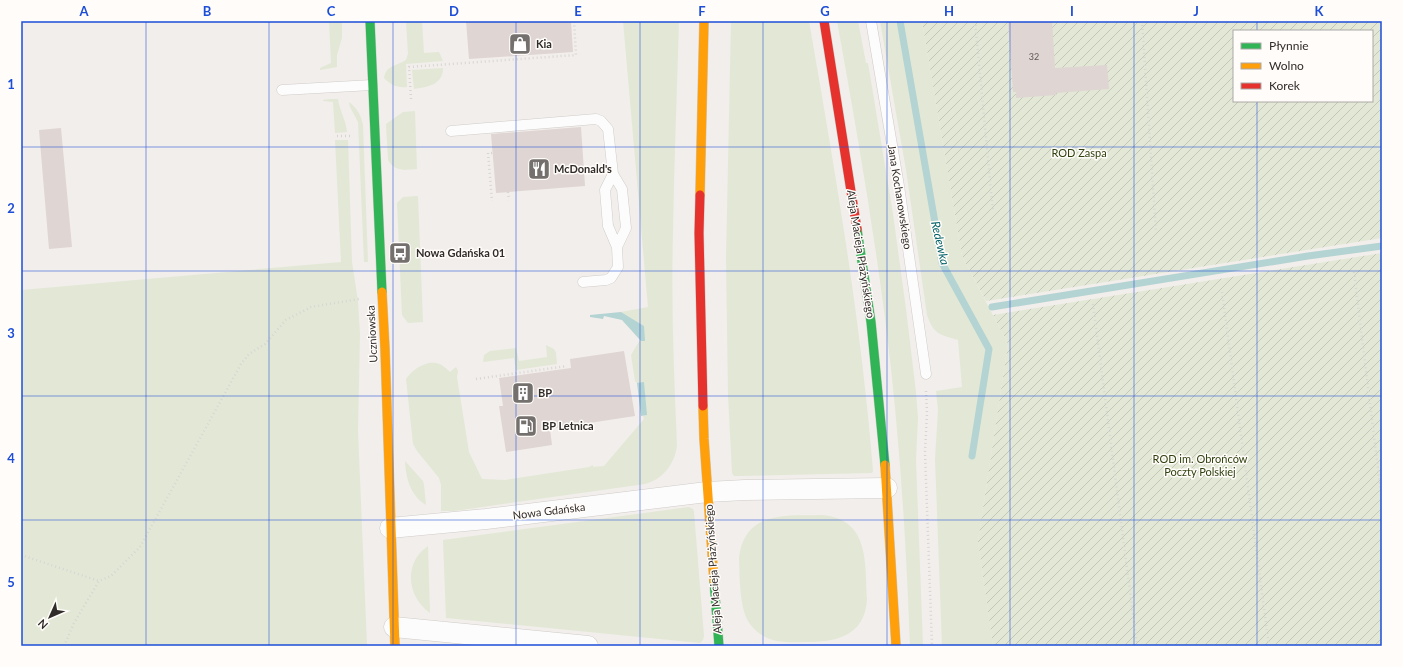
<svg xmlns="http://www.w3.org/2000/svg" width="1403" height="667" viewBox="0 0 1403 667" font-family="Lato,sans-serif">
  <defs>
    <pattern id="garden-furrows" width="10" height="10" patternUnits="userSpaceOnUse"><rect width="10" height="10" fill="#e2e8d5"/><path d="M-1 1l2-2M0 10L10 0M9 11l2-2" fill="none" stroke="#c2c7b7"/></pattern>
  </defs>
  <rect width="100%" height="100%" fill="#f2eeeb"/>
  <path fill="#e2e8d5" d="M329,21H342V38L337,55V67L320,70V68L331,63Z
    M406,21H422L424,53L439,52L443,61L406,64L407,87C397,88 391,85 384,78C386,65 397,66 406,60L408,54Z
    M623,21H679C677,92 674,163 673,233C671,304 674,375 677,446C674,465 663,479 645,484L454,511H441V485L439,478L417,451L413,444L406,379C412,370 425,361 436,363C442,364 446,368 450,372L456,367L458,371L457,377L469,452L482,479L505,480L589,467L593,465V467L604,466L644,419L643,416L646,415L644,383H637L635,381L631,355L640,340L641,341L644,326L621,312L648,307Z
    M731,21H809C835,171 861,320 873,471L872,473L737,476H734L732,473L728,395L726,259Z
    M837,21H858L866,63H868L893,214L906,309L916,392L918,418L916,460L923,646H910C906,536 899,427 885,318C872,218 855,120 837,21Z
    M880,21H922L962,256L1008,344L978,541L993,646H942L935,459L938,410L936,391L962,387L958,340C939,334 934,335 927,315L906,170Z
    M443,68C443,85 427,87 414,89L412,70Z
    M330,99H338C340,112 346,120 347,132L335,133L333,102L323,101V100Z
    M349,102C357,108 361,115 363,125L368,262H364L358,122L350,107Z
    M415,111L417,169C405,170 395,172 388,160L386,124L403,112Z
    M335,140H348L352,262L358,301L360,334L358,431L367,646H21V290L341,262Z
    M418,196L423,322L408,323L402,315L397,203L403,197Z
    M546,345L554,349L556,353L557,364L516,370L514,358L483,362L484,355L490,351L516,348L519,361L547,357Z
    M405,461L423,481L424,485L426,505C410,495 406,478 405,461Z
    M689,507L693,509L694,512L704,636L703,640L700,643L446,618L443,540Z
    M822,515C870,519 865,564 867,599C865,637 835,642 805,642C784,643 764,643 750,624C739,609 740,578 739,559C744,510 786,516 822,515Z
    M428,546L430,613C407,597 403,563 428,546Z"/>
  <path fill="url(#garden-furrows)" fill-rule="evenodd" d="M922,21H1382V238L986,301L962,256ZM1234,31H1372V101H1234Z
    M1382,253V646H993L978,541L1008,344L993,315Z"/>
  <path fill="#b4d3d3" d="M621,312L644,326L645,341H641L622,320L604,316L603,319L590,317V315Z
    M644,382L647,415L641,416L637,383Z"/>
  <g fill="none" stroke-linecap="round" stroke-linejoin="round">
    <path stroke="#b4d3d3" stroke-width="7" d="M900,21L942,263L989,349L972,456
      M992,307L1308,256L1382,246"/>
  </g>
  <path fill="#dfd5d3" d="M466,21H571L573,52L469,59Z
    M1008,21H1052L1055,68L1107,65L1109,89L1056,93L1057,95L1016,98V92H1013Z
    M581,127L585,186L496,193L491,134Z
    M61,128L72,247L49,249L39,130Z
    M624,351L635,416L550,429L552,445L506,452L499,406H503L499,378L571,368L570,359Z"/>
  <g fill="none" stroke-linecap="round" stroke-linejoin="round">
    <g stroke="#cfccc9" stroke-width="11">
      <path id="lane" d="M871,21L899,186L926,374
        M282,90L372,85
        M451,131L596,119L601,121L608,129L613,174L622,189L626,228L617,247
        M583,282L606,280L611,278L618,267L617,247L608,226L605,190L613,174"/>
    </g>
    <g stroke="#cfccc9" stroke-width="21">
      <path id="street" d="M390,528L486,519L707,492L745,490L887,488
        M394,627L588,646"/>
    </g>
    <g stroke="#cfccc9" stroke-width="10">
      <path id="fast" d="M370,21L382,292
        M857,229L871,322L885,465
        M714,581L719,646"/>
    </g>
    <g stroke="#cfccc9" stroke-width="10">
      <path id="slow" d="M700,195L704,21
        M382,292L385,349L395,646
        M703,406L704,439L714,581
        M885,465L896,646"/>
    </g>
    <g stroke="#cfccc9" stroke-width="10">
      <path id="jam" d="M824,21L857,229
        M700,195L699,233L703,406"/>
    </g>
    <path stroke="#d7d5d4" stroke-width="2.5" stroke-dasharray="1 3" stroke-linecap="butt" d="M975,21L993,212
      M1142,21L1156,232
      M411,99L409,67L576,55L574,21
      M337,136H352
      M492,153H488L492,201
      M508,192L509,200
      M1354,272L1382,502
      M1222,292L1269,646
      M1093,304L1137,646
      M476,379L567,366
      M926,391L927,413L925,452L932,646
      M21,555L99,581
      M64,646L74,623L99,581L111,576L140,547L241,364L249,354L265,344L286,320L311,307L359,299"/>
    <use href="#lane" stroke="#fdfcfc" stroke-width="10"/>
    <use href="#street" stroke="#fdfcfc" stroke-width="20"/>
    <use href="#fast" stroke="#30b455" stroke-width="9"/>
    <use href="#slow" stroke="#ff9f0a" stroke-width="9"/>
    <use href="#jam" stroke="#e5322d" stroke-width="9"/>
  </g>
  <path fill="none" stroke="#1d4ed8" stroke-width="1" stroke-opacity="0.55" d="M146,21V646M269,21V646M393,21V646M516,21V646M640,21V646M763,21V646M887,21V646M1010,21V646M1134,21V646M1257,21V31M1257,101V646M21,147H1382M21,271H1382M21,396H1382M21,520H1382"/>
  <defs>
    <g id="shop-square" transform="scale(1.15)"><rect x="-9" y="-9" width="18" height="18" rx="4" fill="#73706e" stroke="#fffcfa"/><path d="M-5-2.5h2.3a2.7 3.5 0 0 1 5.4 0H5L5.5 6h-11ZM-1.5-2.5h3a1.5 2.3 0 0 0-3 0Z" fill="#fff"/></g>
    <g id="restaurant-square" transform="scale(1.15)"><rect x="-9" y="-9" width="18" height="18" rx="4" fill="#73706e" stroke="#fffcfa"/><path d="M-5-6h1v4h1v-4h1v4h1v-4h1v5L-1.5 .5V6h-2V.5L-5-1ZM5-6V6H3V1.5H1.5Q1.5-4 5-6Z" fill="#fff"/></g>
    <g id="bus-square" transform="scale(1.15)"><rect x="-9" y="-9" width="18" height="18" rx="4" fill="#73706e" stroke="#fffcfa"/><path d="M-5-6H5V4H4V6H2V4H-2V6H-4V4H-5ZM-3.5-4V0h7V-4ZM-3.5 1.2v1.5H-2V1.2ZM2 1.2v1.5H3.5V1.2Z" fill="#fff"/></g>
    <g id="building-square" transform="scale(1.15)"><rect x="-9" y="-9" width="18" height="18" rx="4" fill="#73706e" stroke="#fffcfa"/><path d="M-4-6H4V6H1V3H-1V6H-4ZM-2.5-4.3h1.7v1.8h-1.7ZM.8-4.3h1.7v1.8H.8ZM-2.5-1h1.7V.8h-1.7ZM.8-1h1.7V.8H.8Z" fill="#fff"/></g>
    <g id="fuel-square" transform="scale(1.15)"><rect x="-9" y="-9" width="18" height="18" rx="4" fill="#73706e" stroke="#fffcfa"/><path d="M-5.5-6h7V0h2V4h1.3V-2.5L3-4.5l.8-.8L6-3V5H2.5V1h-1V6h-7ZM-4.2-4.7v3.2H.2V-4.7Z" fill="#fff"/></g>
  </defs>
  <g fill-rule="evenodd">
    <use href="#shop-square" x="520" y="44"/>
    <use href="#restaurant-square" x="539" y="169"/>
    <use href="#bus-square" x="400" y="253"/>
    <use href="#building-square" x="523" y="393"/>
    <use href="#fuel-square" x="526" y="426"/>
  </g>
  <g text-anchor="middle" stroke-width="3" stroke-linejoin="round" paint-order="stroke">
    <g font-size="9" fill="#5d5856">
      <text x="1034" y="60">32</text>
    </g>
    <g font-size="11" font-weight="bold" fill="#2f2c2a" stroke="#fffcfa" text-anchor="start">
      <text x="536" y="48">Kia</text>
      <text x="554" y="173">McDonald's</text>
      <text x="416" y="257">Nowa Gdańska 01</text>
      <text x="538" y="397">BP</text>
      <text x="542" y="430">BP Letnica</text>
    </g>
    <g font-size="11" fill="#2f410e" stroke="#fffcfa">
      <text x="1079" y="157">ROD Zaspa</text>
      <text x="1200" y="463">ROD im. Obrońców<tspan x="1200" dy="13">Poczty Polskiej</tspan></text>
    </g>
    <g font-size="11" fill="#2f2c2a" stroke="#fffcfa">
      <text transform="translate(900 197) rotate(81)" y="4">Jana Kochanowskiego</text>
      <text transform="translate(861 254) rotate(81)" y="4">Aleja Macieja Płażyńskiego</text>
      <text transform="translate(372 334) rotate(-93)" y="4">Uczniowska</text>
      <text transform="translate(549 511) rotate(-7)" y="4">Nowa Gdańska</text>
      <text transform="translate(713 569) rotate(-94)" y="4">Aleja Macieja Płażyńskiego</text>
    </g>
    <g font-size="12" font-style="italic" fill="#026368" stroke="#fffcfa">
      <text transform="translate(940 243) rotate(77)" y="4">Redewka</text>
    </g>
  </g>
  <rect width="1403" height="667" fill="none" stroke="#fffcfa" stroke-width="44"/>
  <rect x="1233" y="30" width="140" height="72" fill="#fffcfa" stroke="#aca9a7"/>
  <rect x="1241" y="43" width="20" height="6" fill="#30b455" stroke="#aca9a7"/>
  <text x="1269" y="50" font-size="12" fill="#2f2c2a">Płynnie</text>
  <rect x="1241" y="63" width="20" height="6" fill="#ff9f0a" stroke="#aca9a7"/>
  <text x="1269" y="70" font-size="12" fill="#2f2c2a">Wolno</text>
  <rect x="1241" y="83" width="20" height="6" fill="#e5322d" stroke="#aca9a7"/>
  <text x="1269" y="90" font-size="12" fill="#2f2c2a">Korek</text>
  <g transform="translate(50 617) rotate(225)" stroke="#fffcfa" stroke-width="3" paint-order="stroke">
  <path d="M0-3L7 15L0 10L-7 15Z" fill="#2f2c2a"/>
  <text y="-6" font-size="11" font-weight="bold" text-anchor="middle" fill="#2f2c2a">N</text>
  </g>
  <rect x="22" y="22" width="1359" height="623" fill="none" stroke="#1d4ed8" stroke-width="1.5"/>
  <g font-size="13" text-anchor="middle" font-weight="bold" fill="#1d4ed8">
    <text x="84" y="16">A</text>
    <text x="207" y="16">B</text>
    <text x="331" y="16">C</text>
    <text x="454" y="16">D</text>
    <text x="578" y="16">E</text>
    <text x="702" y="16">F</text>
    <text x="825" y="16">G</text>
    <text x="949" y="16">H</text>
    <text x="1072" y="16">I</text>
    <text x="1196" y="16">J</text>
    <text x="1319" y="16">K</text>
    <text x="11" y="89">1</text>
    <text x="11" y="213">2</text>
    <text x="11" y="338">3</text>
    <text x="11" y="463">4</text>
    <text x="11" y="587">5</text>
  </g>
</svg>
